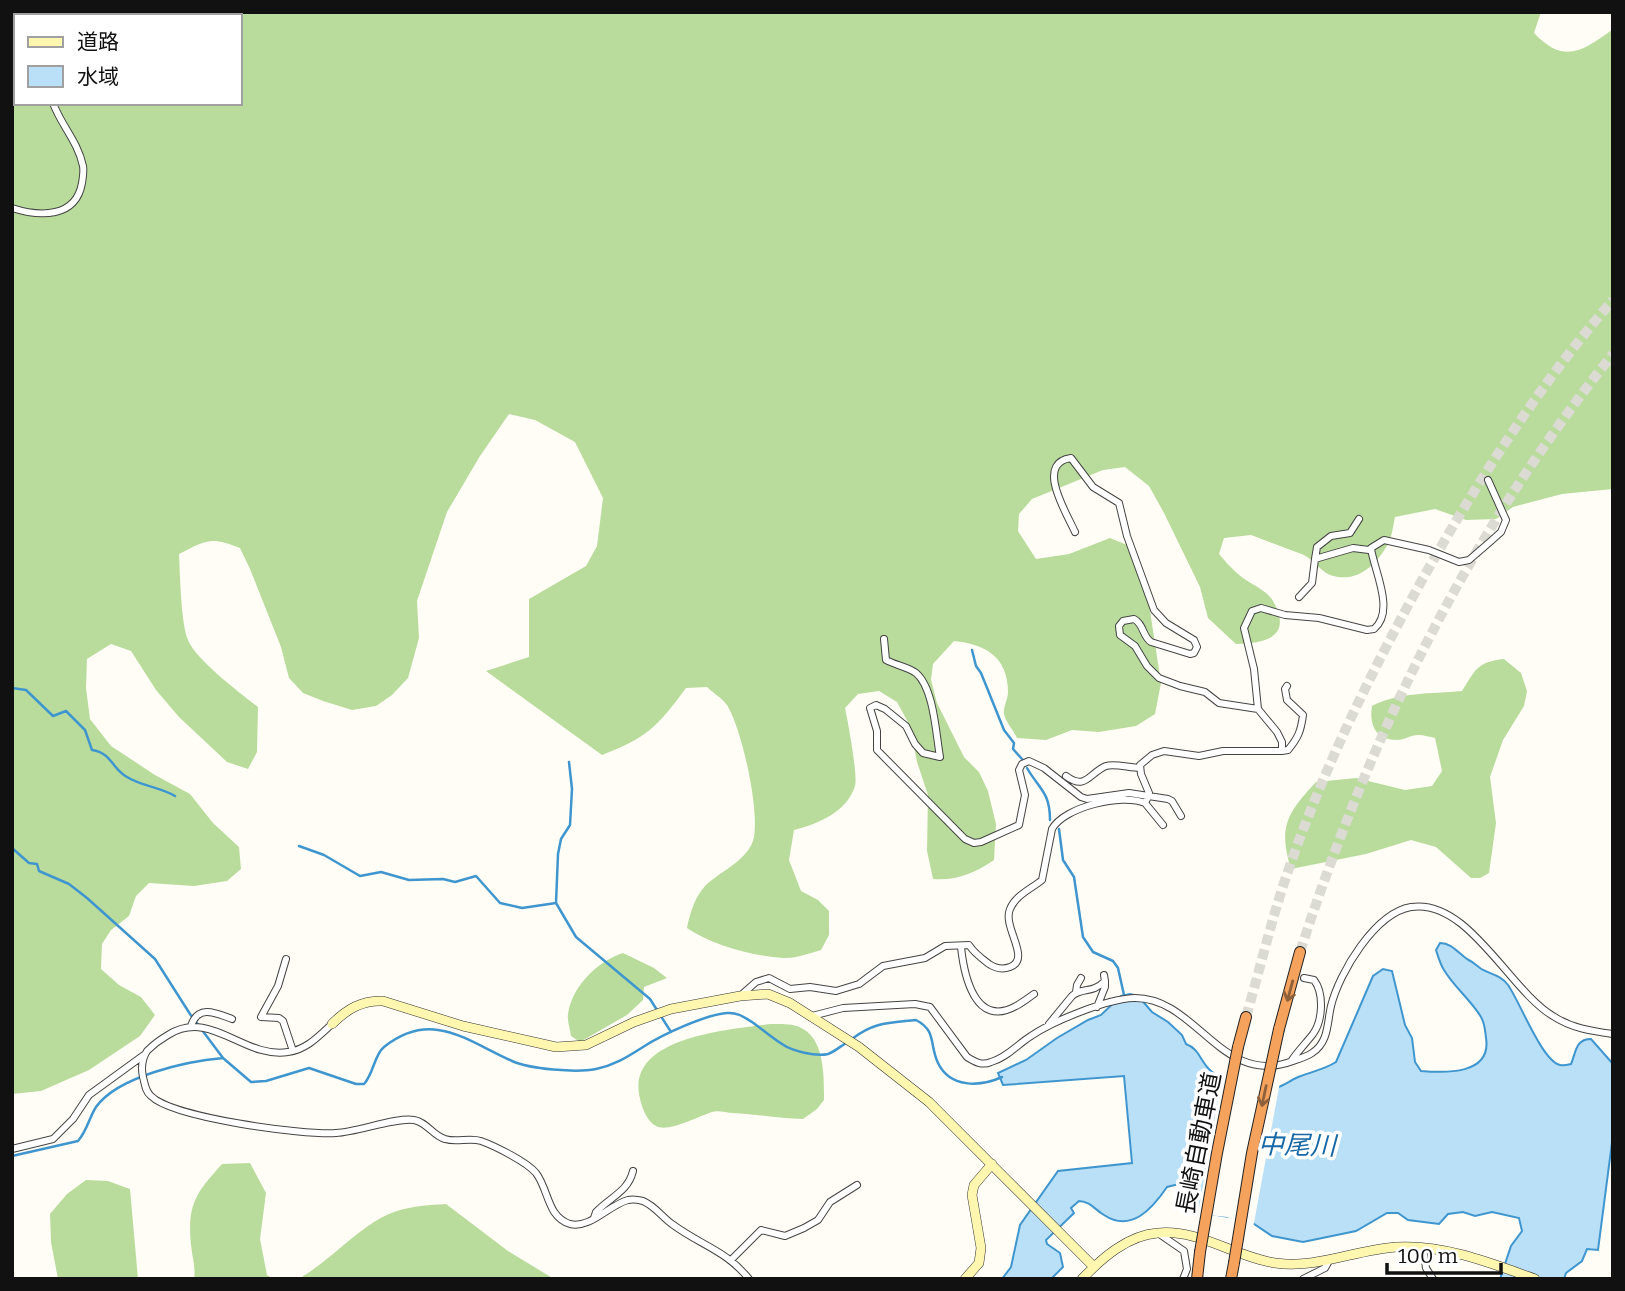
<svg xmlns="http://www.w3.org/2000/svg" width="1625" height="1291" viewBox="0 0 1625 1291" font-family="Bitter,'Noto Sans JP',serif">
  <rect width="100%" height="100%" fill="#fffdf5"/>
  <path fill="#b9dc9c" fill-rule="evenodd" d="M12,12H1541L1534,33C1564,65 1583,51 1613,29V489L1562,494L1513,507L1496,519L1466,520L1435,509L1395,517C1393,526 1392,537 1388,544C1376,566 1356,584 1330,575C1319,570 1315,561 1304,555L1251,535L1224,538L1219,554C1225,561 1231,568 1238,574C1248,583 1267,590 1273,601C1293,636 1266,644 1236,644L1208,618L1200,587L1164,513L1149,486L1125,467L1103,470L1032,499L1019,514L1018,531L1036,559L1069,554L1110,538L1127,545L1149,604L1161,683L1155,714L1136,726L1099,732L1072,730L1046,740L1017,738C1014,731 1005,721 1004,714C1003,707 1008,699 1008,692C1008,656 984,644 954,641L933,664L931,680L937,703L964,757L979,772L988,791L996,824L994,860C975,873 956,881 933,879L927,851L928,795L917,762L910,726L897,702L879,691L858,694L845,708C848,722 858,775 855,786C847,812 818,824 794,830L789,860L801,891L818,900L829,911V935L821,950C810,953 795,959 783,958C752,956 712,945 687,928C690,913 695,896 706,885C721,871 746,861 753,841C761,814 742,729 727,705C722,698 713,693 707,687L686,688C657,727 647,738 602,755L486,671L529,657V599L586,566L597,546L603,498L575,442L535,420L509,414L480,456L447,512L417,601L419,638L408,678L392,695L376,706L352,710L323,701L303,693L289,678L281,647L250,569L240,548C211,536 206,540 179,554C180,574 181,624 188,640C196,660 240,693 258,707L257,752L248,769L227,762L179,717L156,690L131,651L111,644L87,659L86,688L90,719L111,746L155,775L190,794L213,823L239,847L241,869L227,881L194,886L149,883L136,896L129,916L111,930L102,944L101,969L119,985L141,997L155,1015L140,1036L89,1070L41,1091L12,1094ZM16,16H240V103H16Z
    M1504,659L1521,673L1527,691L1524,706L1503,740L1490,777L1496,823L1489,873L1480,878H1471L1436,847L1411,840L1366,854L1291,869C1278,827 1287,813 1316,782L1356,778L1405,790L1432,786L1442,771L1435,738C1430,737 1424,735 1418,735C1411,735 1404,740 1397,740C1375,740 1369,724 1372,706C1398,692 1432,694 1462,691C1476,669 1477,662 1504,659Z
    M623,953L654,968L667,978L644,987L643,1000L627,1015L580,1042L571,1036C570,1029 567,1020 568,1014C572,986 598,961 623,953Z
    M770,1024C781,1024 794,1023 803,1029C825,1041 824,1078 824,1100L817,1109L803,1119C780,1119 757,1114 733,1113C726,1113 719,1110 712,1112C699,1116 668,1133 656,1126C646,1121 641,1105 639,1094C630,1036 730,1030 770,1024Z
    M250,1163L266,1193L260,1239L267,1275L273,1279H194C196,1268 192,1256 191,1245C187,1204 196,1193 222,1164Z
    M86,1180L108,1181L130,1189L138,1279H58L51,1242L50,1214L67,1194Z
    M446,1204L508,1251L554,1279H302L303,1276C334,1258 364,1221 397,1211C413,1206 430,1205 446,1204Z"/>
  <path fill="#b9e0f7" stroke="#3f96cf" stroke-width="2" d="M1440,943C1452,943 1458,953 1467,959C1473,962 1476,965 1480,968C1488,974 1500,974 1508,985C1520,1002 1542,1061 1560,1065C1564,1066 1567,1065 1571,1064C1576,1053 1575,1039 1591,1039L1613,1064V1135L1598,1250L1587,1249L1582,1261L1566,1273L1564,1279H1500L1511,1246L1522,1231L1519,1218L1492,1212L1475,1216L1463,1212L1448,1214L1439,1224L1408,1220L1398,1213H1387L1356,1231L1303,1242L1272,1236L1248,1220L1191,1211L1196,1188L1179,1184L1167,1187C1152,1209 1131,1233 1104,1215C1094,1209 1091,1202 1079,1201L1071,1208L1074,1213L1046,1240L1047,1244L1060,1253L1063,1267L1051,1279H1002L1011,1267L1020,1225L1058,1171L1132,1163L1124,1076L1003,1085L998,1073L1026,1060L1057,1038L1088,1020L1101,1015L1121,996L1130,994L1138,996L1152,1012L1168,1022L1182,1035L1186,1044C1200,1049 1200,1062 1211,1071C1230,1088 1258,1097 1281,1086C1288,1083 1294,1078 1301,1076C1314,1071 1325,1069 1336,1062L1373,976L1383,969L1392,971L1405,1025L1412,1038L1415,1062L1421,1071C1445,1073 1492,1075 1486,1038C1485,1030 1485,1024 1481,1017C1471,1000 1454,987 1444,970C1440,964 1438,956 1436,950Z"/>
  <path fill="#fffdf5" d="M1222,1076L1229,1080L1258,1088L1280,1082L1253,1228L1227,1217L1198,1214Z"/>
  <g fill="none" stroke-linecap="round" stroke-linejoin="round">
    <path stroke="#3f96cf" stroke-width="2.5" d="M12,98L15,102
      M972,650L976,666L981,673L1004,730L1014,743L1013,749L1022,759
      M12,688L26,690L53,716L66,711L85,730L92,750C112,753 112,769 127,777C141,786 160,787 175,796
      M569,762L572,789L570,825L561,839L558,854L556,903L576,937L650,999L671,1032
      M1027,768C1039,789 1050,792 1050,820
      M1059,829L1063,860L1074,877L1083,937L1093,952L1113,961L1118,968L1124,995
      M299,846L324,855L360,876L381,872L409,880L443,879L455,882L476,876L500,903L522,908L556,903
      M12,848L29,863L37,864L39,871L69,884L87,898L155,959L190,1014L223,1058
      M852,1039C874,1022 889,1023 916,1020C937,1031 929,1044 938,1063C950,1088 980,1087 1002,1077
      M12,1156L78,1141C87,1131 89,1118 96,1107C118,1076 188,1061 223,1058L251,1082L266,1081L309,1068L356,1084H364C374,1073 374,1055 384,1047C432,1009 467,1041 512,1061C530,1069 576,1073 596,1069C615,1065 627,1057 643,1047C663,1034 705,1015 727,1013C737,1012 744,1017 752,1022C762,1029 771,1037 782,1044C792,1051 816,1057 828,1054C834,1052 841,1046 846,1043"/>
    <path stroke="#dbdad3" stroke-width="10" stroke-dasharray="10 5" stroke-linecap="butt" d="M1300,952C1370,735 1469,533 1613,354
      M1246,1017C1260,969 1271,921 1287,874C1322,772 1370,674 1422,580C1477,482 1539,385 1613,300"/>
    <g stroke="#444" stroke-width="8">
      <path id="street" d="M59,12L60,16
        M164,12V16
        M180,12L181,16
        M12,208C40,217 76,218 82,183C83,177 84,171 83,166C78,142 61,125 53,103
        M1075,532C1066,512 1035,463 1071,458L1093,487L1119,503L1127,536L1154,610L1166,623L1194,640L1197,647L1194,653L1190,654L1151,642C1142,636 1144,624 1134,619L1123,621L1119,626L1120,635L1135,646L1147,666L1159,678L1180,686L1205,692L1219,703L1258,709
        M1315,559L1317,547L1331,536L1350,533L1359,519
        M1299,597L1312,583L1315,559L1353,548L1369,550
        M884,639L886,660C895,665 908,667 916,673C934,688 936,735 940,757L923,753L915,744L906,726L885,709L876,705L870,708L877,731V750L965,839L974,843L981,842L1019,825L1025,795L1019,770L1022,764L1029,761L1044,768L1081,797L1087,799L1129,793L1168,799L1172,801L1181,816
        M1282,751L1288,750C1298,738 1301,731 1303,715L1287,700L1285,689L1287,686
        M1066,776C1086,791 1089,773 1106,766C1114,763 1130,768 1140,768
        M1148,797L1149,793L1141,774L1140,765L1152,755L1164,751L1199,756L1223,751H1282V742L1277,732L1258,709L1254,669L1244,628L1252,611L1261,608L1285,615L1319,618L1367,630L1374,629C1396,611 1373,568 1371,548L1384,540L1429,550L1459,562L1469,560L1491,541L1501,532L1506,520L1488,480
        M1145,803L1163,825
        M961,947C964,975 975,1029 1016,1006C1022,1003 1028,998 1034,994
        M286,959L278,986L261,1017L279,1018L283,1021L293,1051
        M1076,992L1077,985L1081,978
        M740,996L756,982L769,978L790,989L810,987L836,991L859,984L883,966L925,958L945,946L969,945C974,953 981,958 989,964C995,968 1002,970 1010,967C1032,959 1002,927 1010,909C1016,895 1031,889 1042,880L1052,829C1064,807 1122,793 1145,803L1148,797
        M1097,1007L1105,987V981
        M812,1016L843,1008L915,1004L930,1007L967,1057C975,1062 982,1066 991,1062C1006,1058 1018,1044 1031,1036C1053,1021 1107,999 1134,998C1197,997 1221,1088 1293,1061C1299,1059 1306,1057 1312,1053C1329,1042 1327,1023 1331,1006C1339,973 1375,913 1411,907C1468,898 1509,990 1553,1016C1571,1028 1591,1031 1613,1034
        M332,1024C319,1036 306,1050 288,1052C243,1059 211,1008 168,1035C161,1039 153,1045 147,1051C142,1059 141,1068 143,1077C145,1084 145,1091 151,1096C173,1118 302,1135 336,1133C358,1132 396,1117 414,1120C427,1122 433,1136 445,1139C457,1143 469,1137 481,1141C495,1146 527,1162 536,1173C549,1190 547,1217 570,1224C590,1229 609,1205 628,1200C633,1199 639,1200 643,1201C655,1206 662,1217 672,1224C700,1245 726,1250 749,1279
        M1049,1024L1072,996C1082,987 1092,994 1105,981L1104,975
        M191,1026C198,1004 216,1013 232,1019
        M1292,1060C1298,1051 1306,1043 1313,1034C1323,1020 1324,993 1314,980L1304,978
        M12,1149L53,1139L73,1119L89,1095L144,1055
        M594,1218L596,1212C610,1197 628,1192 633,1171
        M1158,1233L1184,1251L1187,1269L1183,1279
        M1423,1248L1426,1268L1433,1279
        M731,1260L761,1230L785,1236L804,1228L818,1220L830,1202L857,1185
        M1303,1279L1325,1268L1330,1259"/>
    </g>
    <g stroke="#333" stroke-width="10">
      <path id="secondary" d="M332,1024C347,1009 362,1000 383,1001L463,1026L556,1047L586,1045L634,1022L671,1009L740,996L768,994L790,1003L859,1047L929,1102L1094,1267
        M965,1279L979,1263L981,1248L972,1195L974,1185L992,1164
        M1082,1279C1102,1258 1128,1235 1158,1233C1199,1229 1235,1257 1275,1263C1316,1269 1355,1250 1396,1247C1443,1244 1491,1263 1535,1279"/>
    </g>
    <g stroke="#222" stroke-width="12">
      <path id="highway" d="M1279,1029L1300,952
        M1238,1047L1246,1017
        M1197,1279L1200,1252
        M1231,1279L1234,1263"/>
    </g>
    <use href="#street" stroke="#fff" stroke-width="6"/>
    <use href="#secondary" stroke="#fff6b0" stroke-width="9"/>
    <use href="#highway" stroke="#f5a25d" stroke-width="10"/>
    <g stroke="#222" stroke-width="12" stroke-linecap="butt">
      <path id="highway-bridge" d="M1200,1252L1217,1153L1238,1047
        M1234,1263L1252,1153L1279,1029"/>
    </g>
    <use href="#highway-bridge" stroke="#f5a25d" stroke-width="10"/>
  </g>
  <defs><path id="oneway-shaft" d="M-6 0H5M1.5-3L5.5 0L1.5 3" fill="none" stroke-width="1.6" stroke-linecap="round" stroke-linejoin="round" transform="scale(1.75)"/></defs>
  <g stroke="#8e613b">
    <use href="#oneway-shaft" transform="translate(1290 991) rotate(105)"/>
    <use href="#oneway-shaft" transform="translate(1264 1096) rotate(102)"/>
  </g>
  <g text-anchor="middle" stroke-width="7" stroke-linejoin="round" paint-order="stroke">
    <g font-size="24" fill="#111" stroke="#fff">
      <text transform="translate(1199 1143) rotate(-79)" y="8">長崎自動車道</text>
    </g>
    <g font-size="26" font-style="italic" fill="#1768a6" stroke="#fff">
      <text transform="translate(1297 1145) rotate(1)" y="9">中尾川</text>
    </g>
  </g>
  <rect width="1625" height="1291" fill="none" stroke="#111111" stroke-width="28"/>
  <rect x="14" y="14" width="228" height="91" fill="#ffffff" stroke="#a0a0a0" stroke-width="2"/>
  <rect x="28" y="37" width="35" height="10" fill="#fff6b0" stroke="#a0a0a0" stroke-width="2"/>
  <text x="77" y="49" font-size="21" fill="#111111">道路</text>
  <rect x="28" y="66" width="35" height="21" fill="#b9e0f7" stroke="#a0a0a0" stroke-width="2"/>
  <text x="77" y="84" font-size="21" fill="#111111">水域</text>
  <path d="M1387 1263v10h114v-10" fill="none" stroke="#111111" stroke-width="3.5"/>
  <text x="1398" y="1263" font-size="21" fill="#111111" stroke="#ffffff" stroke-width="5" paint-order="stroke">100 m</text>
</svg>
